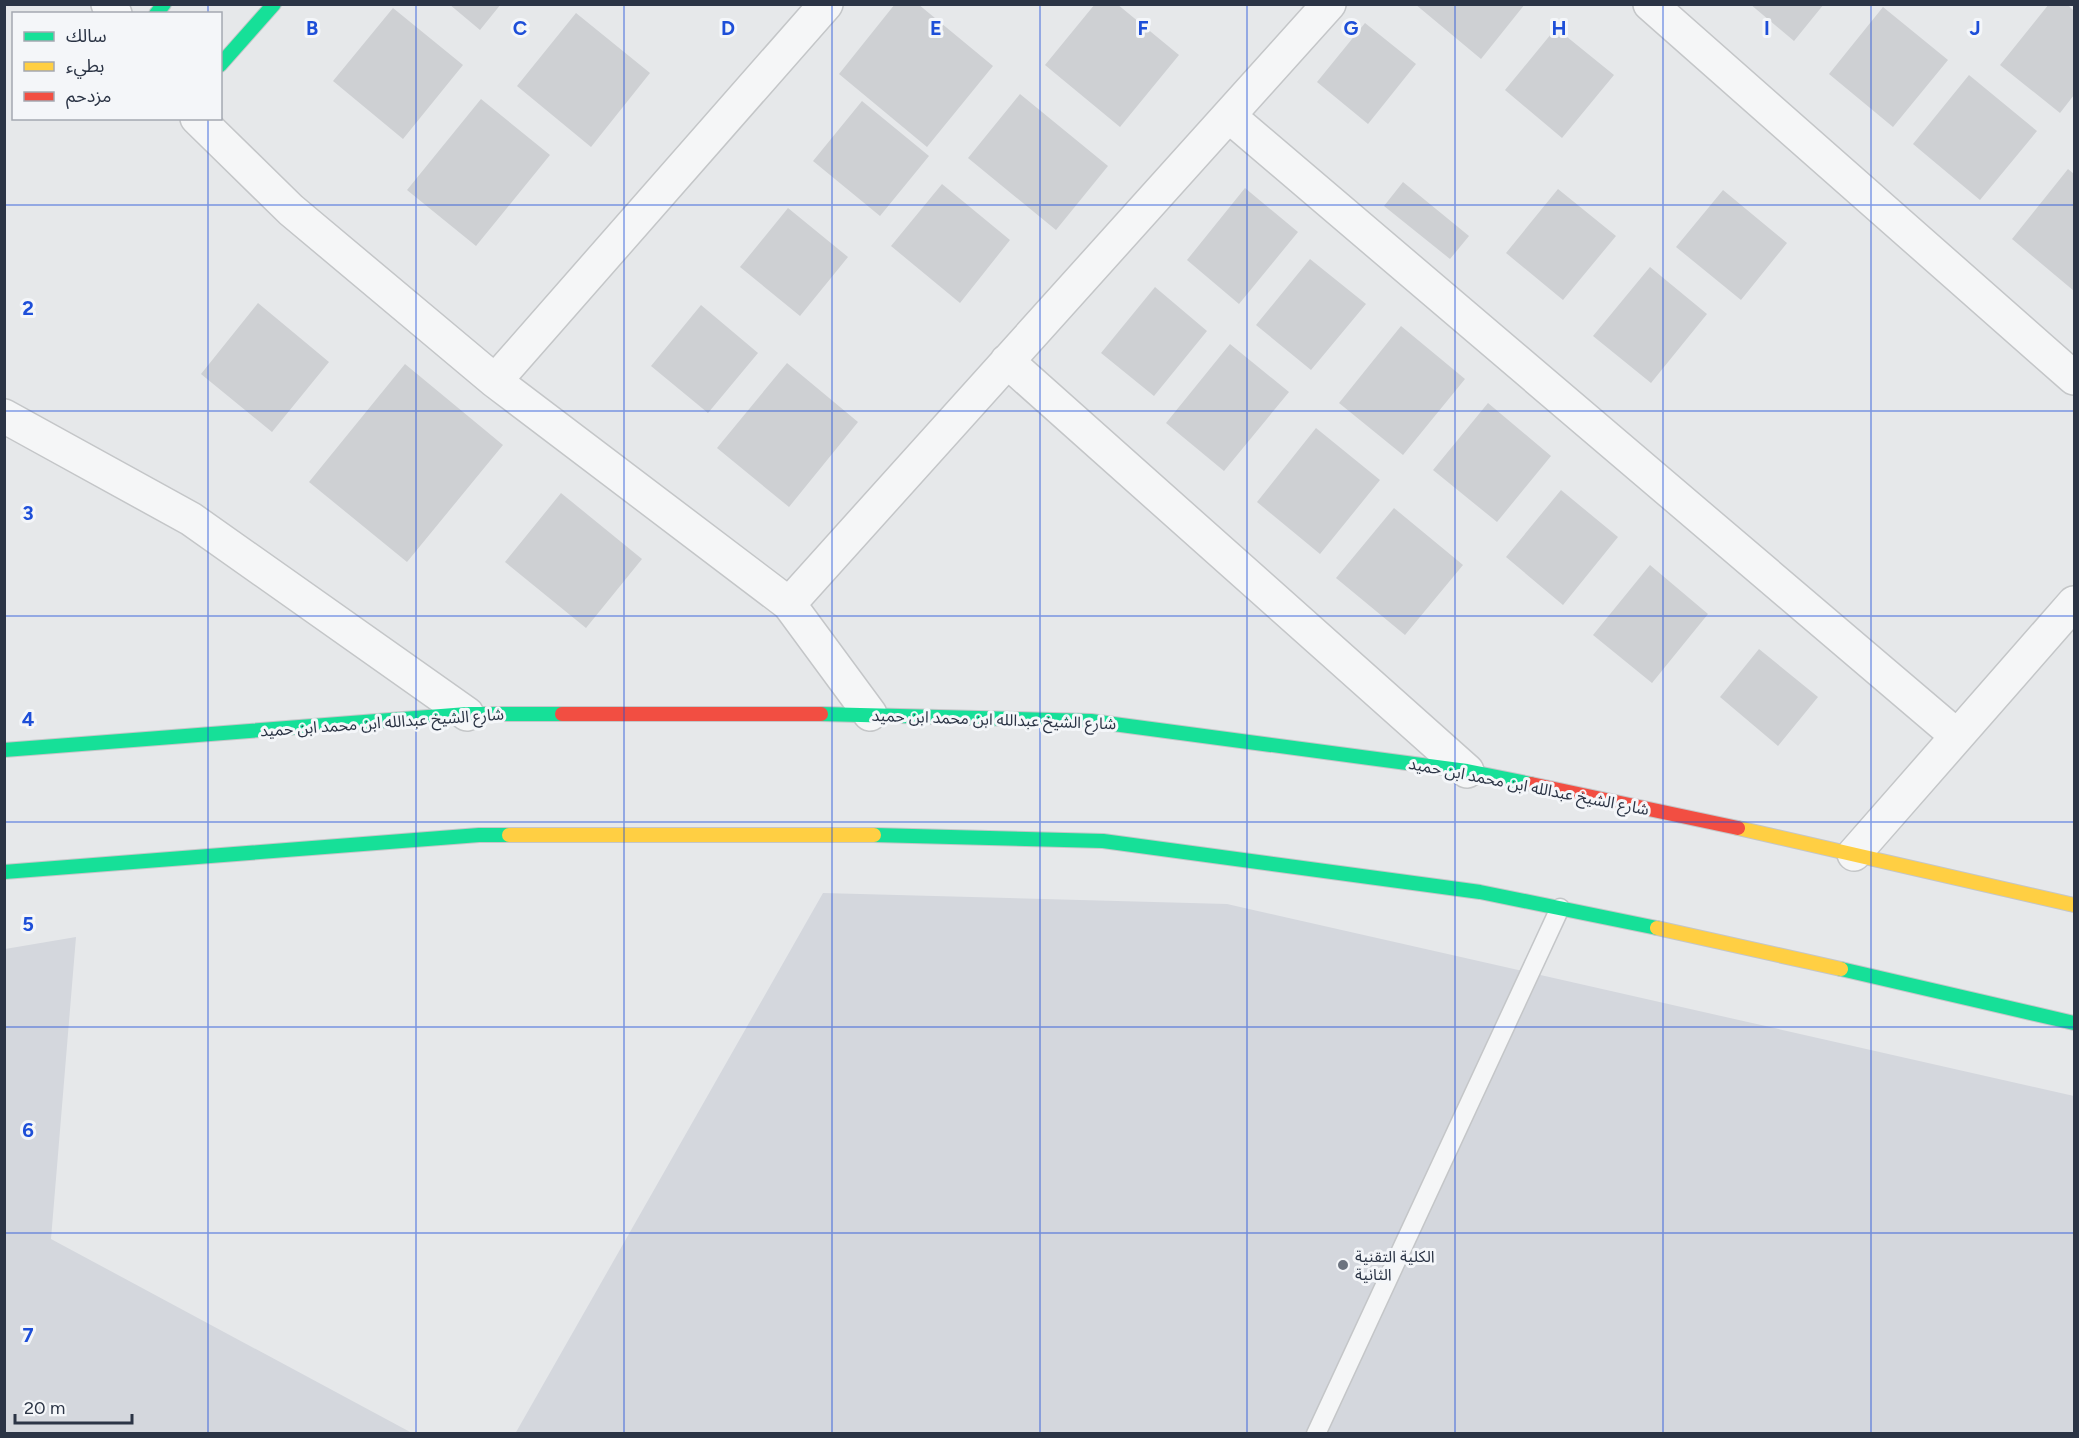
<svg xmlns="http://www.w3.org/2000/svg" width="2079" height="1438" viewBox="0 0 2079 1438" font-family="Figtree,'Noto Sans Arabic',sans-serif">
  <rect width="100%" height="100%" fill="#e6e8ea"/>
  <path fill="#d4d7dd" d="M823,893L1227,904L2074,1096V1433L515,1434Z
    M76,937L51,1239L412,1433H5V949Z"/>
  <path fill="#ced0d3" d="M449,4H501L480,30Z
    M895,4H918L993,66L927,147L839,74Z
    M1095,4H1117L1179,55L1120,127L1045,65Z
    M1415,4H1525L1481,59Z
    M1750,4H1824L1794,41Z
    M2049,4H2067L2074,11V95L2060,113L2000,65Z
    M1883,7L1948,60L1893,127L1829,74Z
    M393,8L463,65L403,139L333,81Z
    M576,13L650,73L591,147L517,86Z
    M1365,23L1416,64L1368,124L1317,82Z
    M1556,28L1614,75L1562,138L1505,90Z
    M1969,75L2037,131L1980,200L1913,144Z
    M1020,94L1108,166L1056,230L968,158Z
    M481,99L550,155L476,246L407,190Z
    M862,101L929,156L880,216L813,161Z
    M2068,169L2074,174V291L2012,239Z
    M1403,182L1469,236L1450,259L1384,206Z
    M942,184L1010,240L960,303L891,246Z
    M1245,188L1298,232L1239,304L1187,260Z
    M1558,189L1616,236L1563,300L1506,253Z
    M1723,190L1787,243L1741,300L1676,247Z
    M788,208L848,257L800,316L740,267Z
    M1310,259L1366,304L1311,370L1256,325Z
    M1650,267L1707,314L1651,383L1593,336Z
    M1155,287L1207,331L1154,396L1101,353Z
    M258,303L329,362L272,432L201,374Z
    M701,305L758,353L708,413L651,366Z
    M1401,326L1465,379L1403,455L1339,403Z
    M1230,344L1289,392L1224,471L1166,423Z
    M787,363L858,422L789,507L717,448Z
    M405,364L503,445L407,562L309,482Z
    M1488,403L1551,456L1497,522L1433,470Z
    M1316,428L1380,480L1320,554L1257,502Z
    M1561,490L1618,537L1563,605L1506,557Z
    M561,493L642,559L586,628L505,562Z
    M1394,508L1463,565L1405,635L1336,578Z
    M1650,565L1708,614L1652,683L1593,635Z
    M1759,649L1818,697L1778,746L1720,697Z"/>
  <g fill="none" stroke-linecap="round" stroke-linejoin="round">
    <g stroke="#c4c6c8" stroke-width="21">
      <path id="lane" d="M1316,1434L1560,908"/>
    </g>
    <g stroke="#c4c6c8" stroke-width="36">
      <path id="street" d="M108,4L115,14
        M1650,4L2074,378
        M1229,116L1957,736
        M197,118L291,210L495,381L789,604L870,714
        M1007,361L1467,771
        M495,381L826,4
        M4,416L191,519L467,714
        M789,604L1329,4
        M1854,854L2074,603"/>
    </g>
    <g stroke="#c4c6c8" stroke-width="16">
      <path id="fast" d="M156,14L164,4
        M220,65L274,4
        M821,714L1091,721L1467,771L1531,784
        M4,750L467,714H562
        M874,835L1103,841L1480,892L1657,928
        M4,872L479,835H509
        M1841,969L2074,1023"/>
    </g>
    <g stroke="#c4c6c8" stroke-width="16">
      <path id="slow" d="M1738,828L2074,905
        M509,835H874
        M1657,928L1841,969"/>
    </g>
    <g stroke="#c4c6c8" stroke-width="16">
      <path id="jam" d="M562,714H821
        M1531,784L1738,828"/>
    </g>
    <use href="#lane" stroke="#f5f6f7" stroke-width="18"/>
    <use href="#street" stroke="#f5f6f7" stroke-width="33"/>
    <use href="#fast" stroke="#16e098" stroke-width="14"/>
    <use href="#slow" stroke="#ffcf43" stroke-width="14"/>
    <use href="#jam" stroke="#f24e42" stroke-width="14"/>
  </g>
  <path fill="none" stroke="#1d4ed8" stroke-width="1.5" stroke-opacity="0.55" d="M208,4V14M416,4V1434M624,4V1434M832,4V1434M1040,4V1434M1247,4V1434M1455,4V1434M1663,4V1434M1871,4V1434M208,118V1434M4,205H2074M4,411H2074M4,616H2074M4,822H2074M4,1027H2074M4,1233H2074"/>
  <circle fill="#6c737f" stroke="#f4f6f9" stroke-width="2" cx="1343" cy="1265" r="6"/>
  <g text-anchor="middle" stroke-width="6" stroke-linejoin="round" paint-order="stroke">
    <g font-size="16" fill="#2b3445" stroke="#f4f6f9">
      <text transform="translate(994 719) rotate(2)" y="6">شارع الشيخ عبدالله ابن محمد ابن حميد</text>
      <text transform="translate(382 722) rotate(-4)" y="6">شارع الشيخ عبدالله ابن محمد ابن حميد</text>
      <text transform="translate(1529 786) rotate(11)" y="6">شارع الشيخ عبدالله ابن محمد ابن حميد</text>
    </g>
    <g font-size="16" fill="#2b3445" stroke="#f4f6f9" text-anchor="start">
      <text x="1355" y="1262">الكلية التقنية<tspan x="1355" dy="18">الثانية</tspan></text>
    </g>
  </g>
  <g font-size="20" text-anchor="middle" font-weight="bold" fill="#1d4ed8" stroke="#f4f6f9" stroke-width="6" stroke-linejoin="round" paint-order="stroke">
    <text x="312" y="35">B</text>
    <text x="520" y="35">C</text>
    <text x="728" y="35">D</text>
    <text x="936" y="35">E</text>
    <text x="1143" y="35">F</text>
    <text x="1351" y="35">G</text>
    <text x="1559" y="35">H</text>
    <text x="1767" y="35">I</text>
    <text x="1975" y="35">J</text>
    <text x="28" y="315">2</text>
    <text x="28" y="520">3</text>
    <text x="28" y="726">4</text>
    <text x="28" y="931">5</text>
    <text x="28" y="1137">6</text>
    <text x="28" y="1342">7</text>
  </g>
  <rect width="2079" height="1438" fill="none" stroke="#2b3445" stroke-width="12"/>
  <rect x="12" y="12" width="210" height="108" fill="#f4f6f9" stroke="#a4a8b1" stroke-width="1.5"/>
  <rect x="24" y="32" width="30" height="9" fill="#16e098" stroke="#a4a8b1" stroke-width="1.5"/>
  <text x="66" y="42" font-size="18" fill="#2b3445">سالك</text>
  <rect x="24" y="62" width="30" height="9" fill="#ffcf43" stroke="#a4a8b1" stroke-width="1.5"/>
  <text x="66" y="72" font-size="18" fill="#2b3445">بطيء</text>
  <rect x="24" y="92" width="30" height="9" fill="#f24e42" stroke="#a4a8b1" stroke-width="1.5"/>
  <text x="66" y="102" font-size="18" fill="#2b3445">مزدحم</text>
  <path d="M15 1414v9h117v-9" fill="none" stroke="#2b3445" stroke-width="3"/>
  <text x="24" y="1414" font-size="18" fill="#2b3445" stroke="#f4f6f9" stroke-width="4.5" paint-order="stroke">20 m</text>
</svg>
